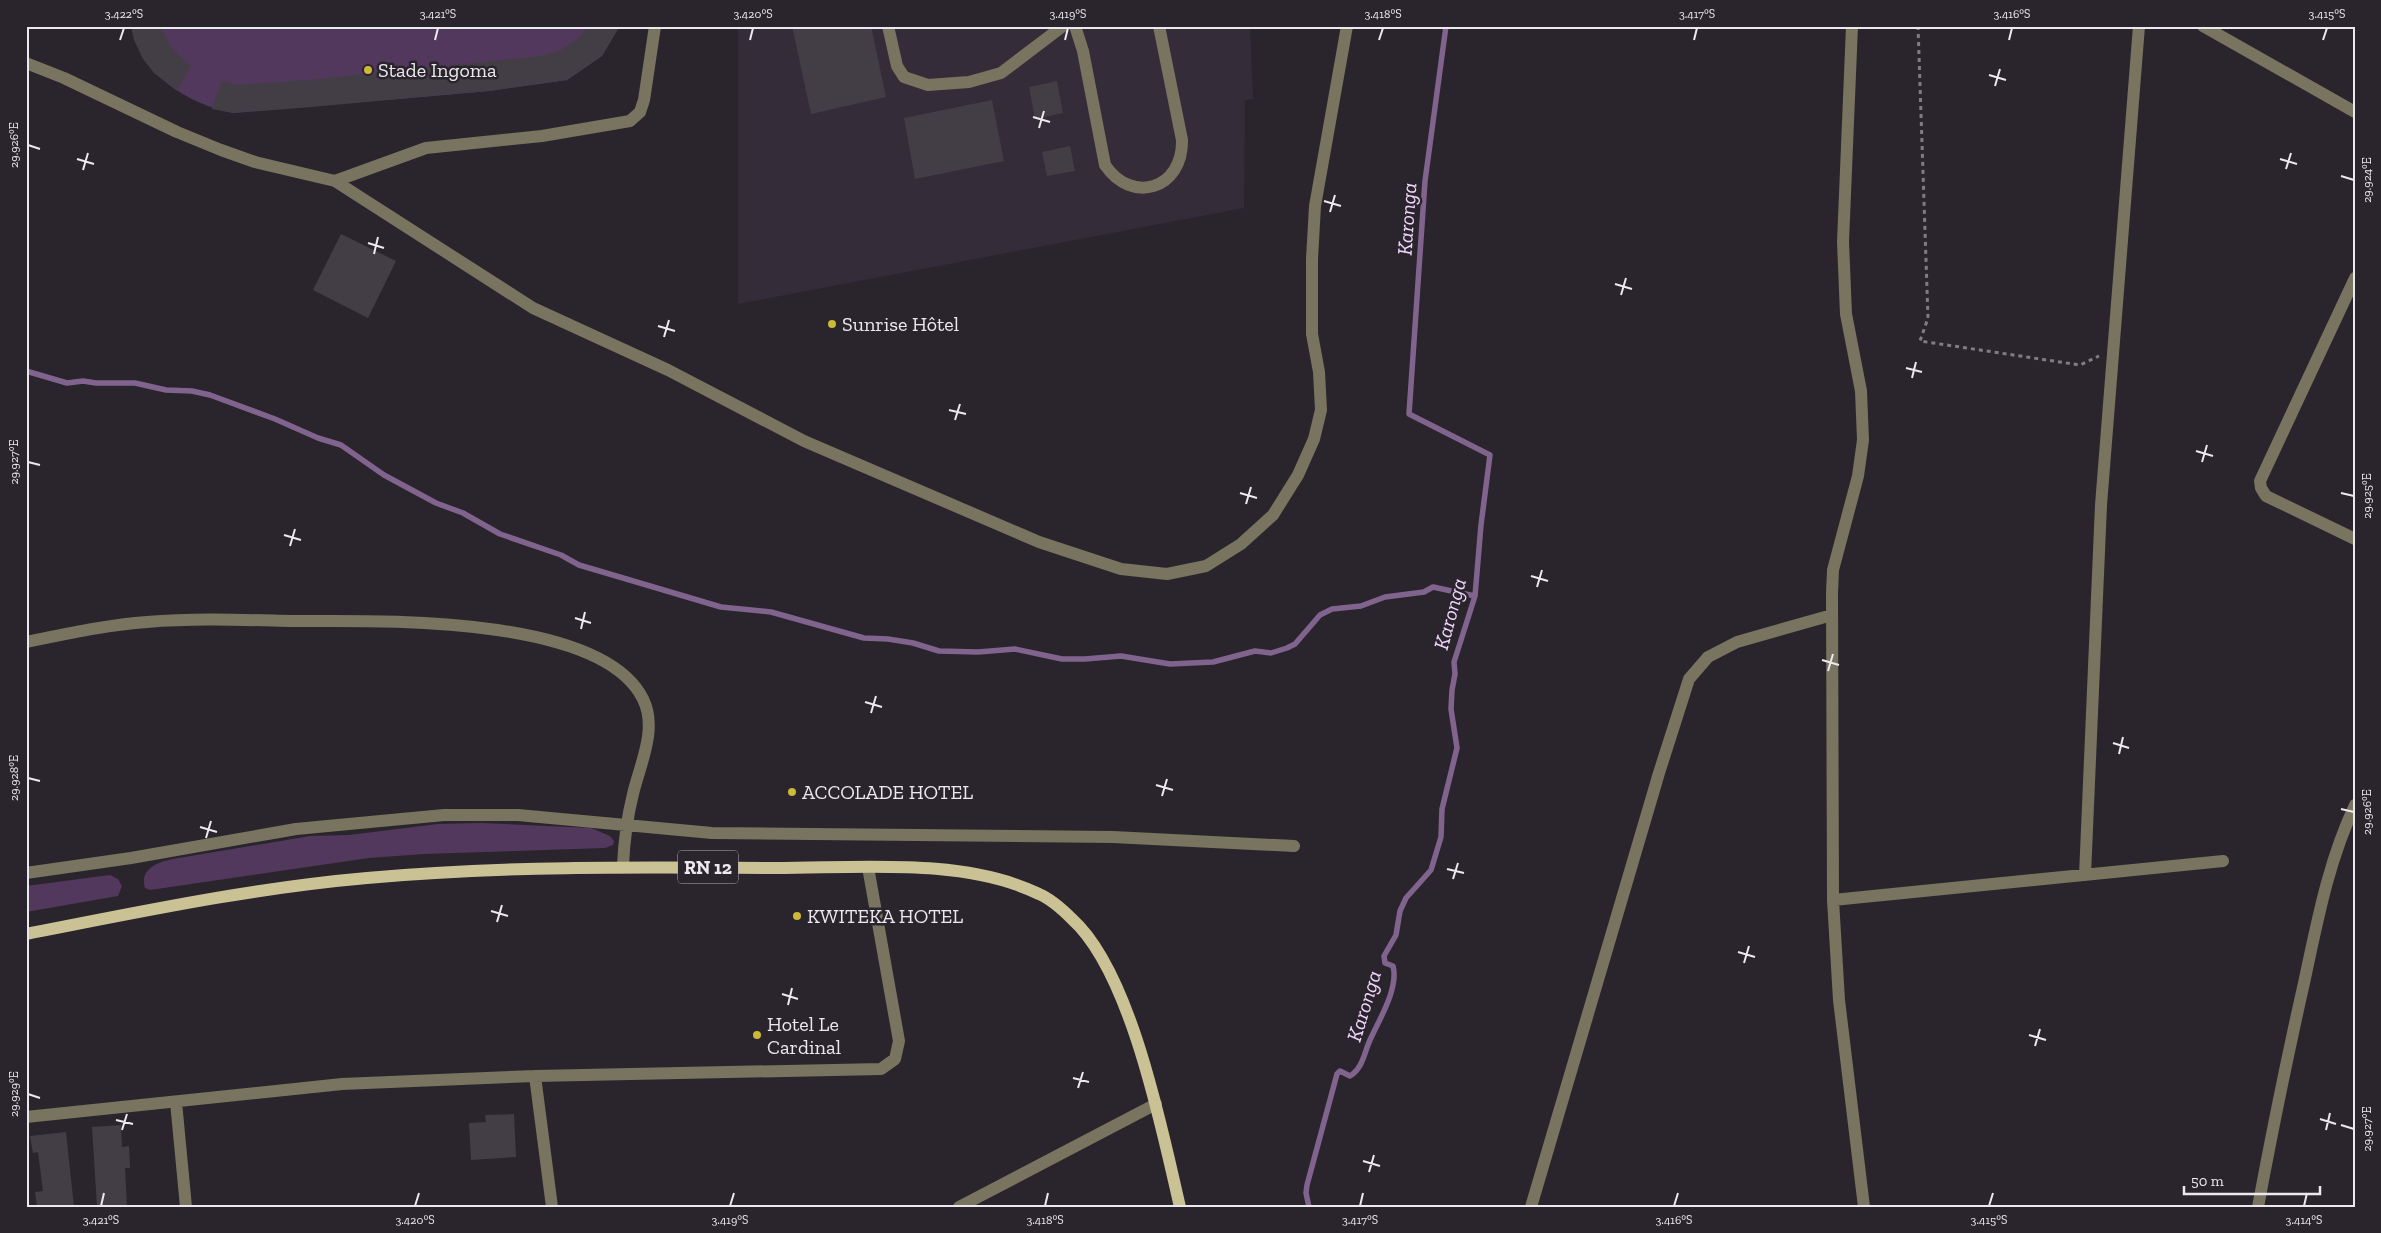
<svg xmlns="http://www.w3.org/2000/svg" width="2381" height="1233" viewBox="0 0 2381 1233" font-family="'Zilla Slab',serif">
  <rect width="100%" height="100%" fill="#2a252c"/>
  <path fill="#342c38" d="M738,26H1250L1253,99L1245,100L1244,208L738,304Z"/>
  <path fill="#52385d" d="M131,26H619L602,56L567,80L489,91L233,113C185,103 143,75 131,26Z
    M482,823L591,828L610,836L614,841L613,845L605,848L424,854L369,858L150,890L145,888C139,869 158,862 173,859L310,836L349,835L438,824Z
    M110,875L118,879L122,886L118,896L26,912V886Z"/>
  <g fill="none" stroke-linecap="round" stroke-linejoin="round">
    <path stroke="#81648e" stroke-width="5.5" d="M26,371L67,383L83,381L96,383H135L166,390L192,391L210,395L275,419L318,438L341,445L384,475L436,503L463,513L500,534L561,555L579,565L721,607L771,612L864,638L888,639L913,643L939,651L978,652L1015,649L1062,659H1085L1121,656L1170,664L1213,662L1255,651L1271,653L1287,648L1295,644L1320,615L1332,609L1361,606L1385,597L1424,592L1433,587L1475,596
      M1309,1207L1306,1193L1307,1185L1337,1074L1340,1071L1350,1076C1363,1068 1364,1053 1370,1040C1379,1020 1399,988 1393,966L1385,963L1384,956L1396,935L1400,911L1406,898L1431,870L1441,837L1442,809L1457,748L1451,709L1452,690L1455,674L1454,662L1475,596L1481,525L1490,455L1409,414L1425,181L1446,26"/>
  </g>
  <path fill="#433e46" d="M131,26H160L173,50L191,66L177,91L154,73L143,59L134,40Z
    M587,26H620L602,56L567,80L489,91L311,107L233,113L212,109L221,81L237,85L309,80L541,56L559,51L580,37Z
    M792,26H871L886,97L811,114Z
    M1057,81L1063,113L1035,119L1029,87Z
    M992,100L1004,161L915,179L904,118Z
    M1070,146L1075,171L1047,176L1042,152Z
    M341,234L396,261L368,318L313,290Z
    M514,1114L516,1157L471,1160L469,1123L486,1122L485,1115Z
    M121,1125L122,1147L129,1146L130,1168H125L127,1207H97L92,1127Z
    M66,1132L74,1207H37L35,1192L43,1191L38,1152L33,1153L30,1136Z"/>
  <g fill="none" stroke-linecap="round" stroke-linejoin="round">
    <path stroke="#817c83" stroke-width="3" stroke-dasharray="4 4" stroke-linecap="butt" d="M1918,26L1928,318L1920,341L2080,365L2099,356"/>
    <path stroke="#78745f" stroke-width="12" d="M888,26L897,66L904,77L928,85L969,82L1001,73L1063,26
      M1075,26L1083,51L1105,165C1132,205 1183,189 1182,140L1159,26
      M1852,26L1843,242L1846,314L1861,391L1863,440L1858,476L1833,570L1832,593L1833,900L1839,1000L1864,1207
      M2203,26L2355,112
      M26,63L64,78L177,132L221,150L255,162L335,181L533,308L668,370L804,441L1039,542L1121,569L1167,574L1206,566L1241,544L1273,515L1298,475L1314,439L1321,410L1319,372L1312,334V259L1315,206L1347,26
      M335,181L426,148L542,136L630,121L640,112L644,100L655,26
      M2355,278L2260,481L2261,488L2266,496L2355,539
      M26,642C66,634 106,625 147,622C196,618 245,620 294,621C376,621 601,614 643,699C658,729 640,764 633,794C627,818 624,842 623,866
      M26,873L131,858L296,829L444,815H518L712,833L1113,837L1294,846
      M2085,875L2101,505L2139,26
      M1833,900L2223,861
      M535,1076L552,1207
      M176,1102L186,1207
      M26,1117L342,1084L535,1076L881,1069L895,1059L899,1041L868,867
      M959,1207L1156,1104
      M1531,1207L1659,773L1689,679L1708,657L1737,642L1832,615
      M2258,1207C2272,1132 2287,1058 2304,983C2317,923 2328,862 2355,805"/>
    <path stroke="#cac295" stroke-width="12" d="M26,934C139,912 252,888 367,878C500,866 633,867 767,868C852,869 961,856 1039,894C1051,899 1063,910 1072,919C1131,972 1162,1130 1180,1207"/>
  </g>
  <path fill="none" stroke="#ece9ee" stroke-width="2" d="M120,40L124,28M435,40L438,28M750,40L753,28M1065,40L1068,28M1379,40L1383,28M1694,40L1697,28M2009,40L2012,28M2323,40L2327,28M1989,75L2006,80M1995,86L2000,69M1033,117L1050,122M1039,128L1044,111M28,145L40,149M77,159L94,164M2280,159L2297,164M2286,169L2291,153M83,170L88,153M2341,176L2354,180M1324,201L1341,206M1330,212L1335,195M368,243L384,248M374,254L378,237M1615,284L1632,289M1621,295L1626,278M658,326L675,331M664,337L669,320M1906,368L1922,372M1912,378L1916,362M949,410L966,414M955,420L960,404M2196,451L2213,456M28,462L40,465M2202,462L2207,445M1240,493L1257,498M2341,493L2354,496M1246,504L1251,487M284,535L301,540M290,546L295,529M1531,576L1548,581M1537,587L1542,570M575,618L591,623M581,629L585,612M1822,660L1839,665M1828,671L1833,654M865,702L882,707M871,713L876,696M2113,743L2129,748M2119,754L2123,737M28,778L40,781M1156,785L1173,790M1162,796L1167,779M2341,809L2354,812M200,827L217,832M206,838L211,821M1447,869L1464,873M1453,879L1458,863M491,911L508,916M497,922L502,905M1738,952L1755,957M1744,963L1749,946M782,994L798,999M788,1005L792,988M2029,1035L2046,1040M2035,1046L2040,1029M1073,1078L1089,1082M1078,1088L1083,1072M28,1094L40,1098M2320,1119L2336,1124M116,1120L133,1124M2341,1125L2354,1129M122,1130L127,1114M2326,1130L2330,1113M1363,1161L1380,1166M1369,1172L1374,1155M101,1206L104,1193M415,1206L419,1193M730,1206L734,1193M1045,1206L1048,1193M1360,1206L1363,1193M1674,1206L1678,1193M1989,1206L1993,1193M2304,1206L2307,1193"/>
  <g fill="#cdb938" stroke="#2a252c" stroke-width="2">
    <circle cx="368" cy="70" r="5"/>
    <circle cx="832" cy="324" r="5"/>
    <circle cx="792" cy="792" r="5"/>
    <circle cx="797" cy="916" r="5"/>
    <circle cx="757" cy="1035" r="5"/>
  </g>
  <g text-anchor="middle" stroke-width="5" stroke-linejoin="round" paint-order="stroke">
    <rect fill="#2a252c" stroke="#b2aeb4" stroke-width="1" x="678" y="850.5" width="60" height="33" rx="4"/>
    <g font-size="19" font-weight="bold" fill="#ece9ee">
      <text x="708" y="874">RN 12</text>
    </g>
    <g font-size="20" fill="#ece9ee" stroke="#2a252c" text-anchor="start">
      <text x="378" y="77">Stade Ingoma</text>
      <text x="842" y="331">Sunrise Hôtel</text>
      <text x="802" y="799">ACCOLADE HOTEL</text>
      <text x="807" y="923">KWITEKA HOTEL</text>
      <text x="767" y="1031">Hotel Le<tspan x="767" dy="23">Cardinal</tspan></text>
    </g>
    <g font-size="21" font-style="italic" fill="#f1d6fe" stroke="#2a252c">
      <text transform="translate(1407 219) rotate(-86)" y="7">Karonga</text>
      <text transform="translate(1450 614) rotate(-75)" y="7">Karonga</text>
      <text transform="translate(1364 1006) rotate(-73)" y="7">Karonga</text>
    </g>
  </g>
  <rect width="2381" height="1233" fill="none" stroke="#2a252c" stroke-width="55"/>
  <path d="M2184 1186v8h136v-8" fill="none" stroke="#ece9ee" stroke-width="2.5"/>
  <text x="2191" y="1186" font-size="15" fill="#ece9ee" stroke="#2a252c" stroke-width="4" paint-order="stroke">50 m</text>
  <rect x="28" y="28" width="2326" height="1178" fill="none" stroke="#ece9ee" stroke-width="2"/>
  <g font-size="12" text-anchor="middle" fill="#ece9ee">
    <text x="124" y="18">3.422°S</text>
    <text x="438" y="18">3.421°S</text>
    <text x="753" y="18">3.420°S</text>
    <text x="1068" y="18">3.419°S</text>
    <text x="1383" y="18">3.418°S</text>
    <text x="1697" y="18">3.417°S</text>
    <text x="2012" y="18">3.416°S</text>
    <text x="2327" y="18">3.415°S</text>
    <text transform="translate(14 145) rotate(-90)" y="4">29.926°E</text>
    <text transform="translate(2367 180) rotate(-90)" y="4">29.924°E</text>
    <text transform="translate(14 462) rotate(-90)" y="4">29.927°E</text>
    <text transform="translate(2367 496) rotate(-90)" y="4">29.925°E</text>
    <text transform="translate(14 778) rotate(-90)" y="4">29.928°E</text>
    <text transform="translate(2367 812) rotate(-90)" y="4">29.926°E</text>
    <text transform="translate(14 1094) rotate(-90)" y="4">29.929°E</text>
    <text transform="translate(2367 1129) rotate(-90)" y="4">29.927°E</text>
    <text x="101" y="1224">3.421°S</text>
    <text x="415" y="1224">3.420°S</text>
    <text x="730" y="1224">3.419°S</text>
    <text x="1045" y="1224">3.418°S</text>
    <text x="1360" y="1224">3.417°S</text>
    <text x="1674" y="1224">3.416°S</text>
    <text x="1989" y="1224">3.415°S</text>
    <text x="2304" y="1224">3.414°S</text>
  </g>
</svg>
